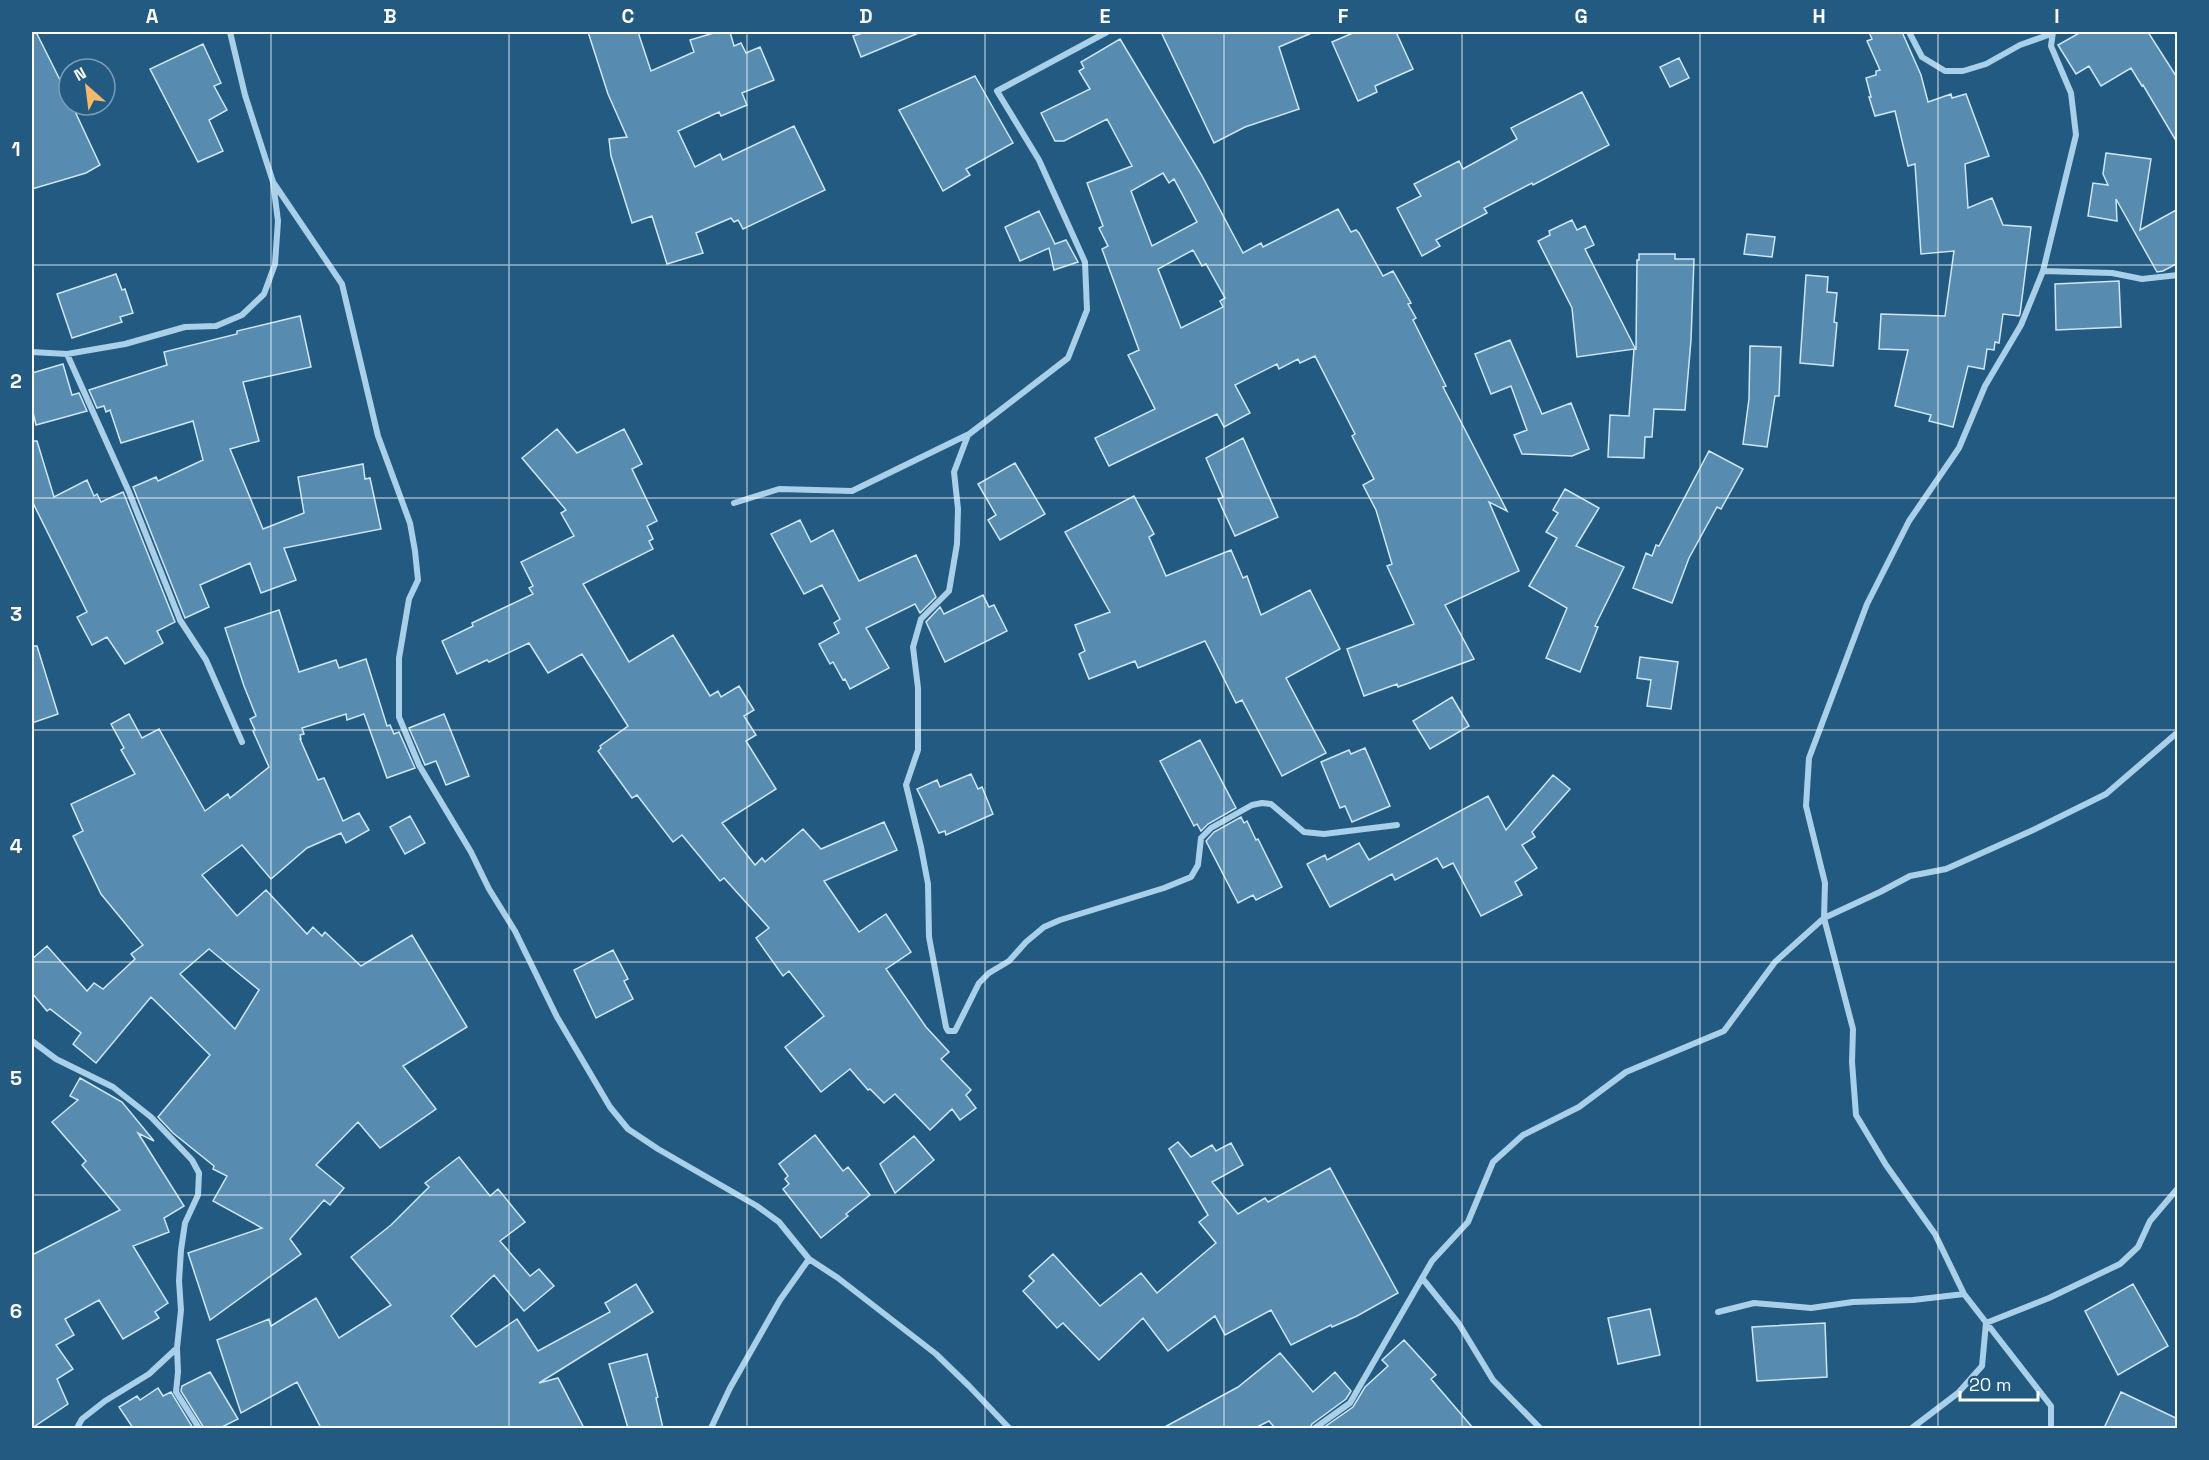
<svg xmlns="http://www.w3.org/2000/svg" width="2209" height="1460" viewBox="0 0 2209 1460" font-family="'Space Grotesk',sans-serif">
  <rect width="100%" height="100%" fill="#235a82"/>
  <path fill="#588bb0" stroke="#cee6f6" stroke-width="1.5" fill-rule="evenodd" d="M32,32H36L69,98V105H72L100,165L86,173L32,189Z
    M588,32H638L651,71L694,52L690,40L717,32H730L734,46L741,43L746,53L760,47L774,80L742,93L747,105L721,116L719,112L678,131L695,167L720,154L723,160L794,126L825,190L743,229L738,220L734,222L731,218L696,233L703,253L667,264L652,216L632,223L611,156L609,139L627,137L608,94Z
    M866,32H921L861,57L853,36Z
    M1161,32H1314L1279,47L1299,109L1245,127L1214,143Z
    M1355,32H1396L1413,69L1375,86L1377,92L1358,101L1332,42Z
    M1869,32H1902L1921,75L1928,102L1951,94L1952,98L1966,94L1989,156L1965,164L1968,208L1992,198L2003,225L2031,227L2020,314L2019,316L2003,314L1999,343L1995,342L1994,350L1987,349L1984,369L1968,366L1953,427L1929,421L1931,415L1895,406L1908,350L1879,349L1881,314L1945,316L1954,251L1921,254L1915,164L1908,166L1895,111L1875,116L1869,97H1871L1866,78L1876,75V71L1880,70L1867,41L1872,39Z
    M2081,32H2148L2178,79V144L2143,85L2142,86L2131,68L2101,86L2089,66L2076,74L2058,45Z
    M1120,39L1201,174L1243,253L1261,243L1263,247L1338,209L1351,232L1356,230L1359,233L1383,276L1393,271L1411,303L1408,304L1416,318L1413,320L1446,386L1443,387L1507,511L1489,502L1519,571L1445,605L1474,659L1398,687L1397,684L1364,696L1347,649L1414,624L1387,566L1392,564L1376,510L1363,485L1374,479L1352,436L1355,434L1315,356L1300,363L1298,359L1279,369L1277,364L1235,385L1250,413L1224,427L1217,414L1109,466L1095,438L1155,409L1128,355L1139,350L1102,249L1108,246L1099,228L1103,226L1087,183L1132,166L1107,119L1064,141H1055L1041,113L1090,89L1079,71L1084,68L1081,62ZM1163,173L1169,183L1174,179L1197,222L1152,246L1131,191ZM1193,250L1202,266L1206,264L1225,298L1220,301L1223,307L1181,328L1158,269Z
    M203,44L221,83L214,86L227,110L209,120L223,151L198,162L150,69Z
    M1679,58L1689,78L1670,87L1660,67Z
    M975,76L1013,143L966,169L970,175L943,191L899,110Z
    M1582,92L1609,145L1533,185L1532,183L1484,208L1487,213L1436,240L1440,246L1422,256L1397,208L1421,196L1414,184L1459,161L1463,169L1501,148L1517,139L1511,128Z
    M2106,153L2151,159L2140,230L2178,209V263L2163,271L2157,272L2116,199L2117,221L2088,216L2093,183L2108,185L2103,174Z
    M1039,211L1055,244L1066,240L1078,262L1054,270L1049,248L1020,261L1005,227Z
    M1572,220L1577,230L1585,226L1594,245L1585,249L1636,350L1637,260H1639V254H1675V259H1694L1691,340L1685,410L1654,409L1652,437H1645L1644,458L1608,457L1610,415L1629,416L1634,349L1577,357L1572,308L1538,241L1550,235L1549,231Z
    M1747,234L1775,237L1772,257L1744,254Z
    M116,274L122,290L125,289L133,313L120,317L122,322L72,338L57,294Z
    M1806,275L1828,277L1827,292L1837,293L1834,322L1837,323L1833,366L1800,363Z
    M2119,281L2121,327L2056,330L2055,284Z
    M300,316L311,367L243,382L259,441L230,449L263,529L304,513L298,477L363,464L365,479L370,478L381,529L284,548L296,580L261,593L250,563L200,585L209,607L185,618L133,487L156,477L158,481L203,460L193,421L121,443L110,410L106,412L104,406L97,408L89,390L167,365L164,352L237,334V331Z
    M1510,340L1542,414L1571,403L1589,449L1572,456L1522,454L1514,435L1527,430L1511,386L1491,394L1475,354Z
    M1750,346L1781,347L1779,396H1775L1767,447L1743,444L1749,399Z
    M63,364L72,395L79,393L87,411L36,425L32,408V373Z
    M557,429L577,453L624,429L642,464L632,469L657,521L647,526L653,539L649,541L653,549L583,584L629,662L673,635L710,696L718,691L721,697L739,686L754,710L744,716L756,735L746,741L776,789L722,823L755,865L762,858L765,862L803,829L821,849L884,822L897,850L824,881L859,932L886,914L911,952L886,969L926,1027L949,1052L941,1059L971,1090L966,1095L976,1108L960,1120L952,1109L930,1130L895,1094L884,1103L870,1089L868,1090L850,1069L821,1092L785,1047L824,1016L789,971L783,976L756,938L769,928L724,878L720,881L682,835L673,842L637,795L632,798L598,751L601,748L600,746L628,726L582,654L548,673L529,643L489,662L487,660L457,674L442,641L473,626L472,623L533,594L529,588L533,586L521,562L574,536L561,513L566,510L522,458Z
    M1243,438L1278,517L1235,536L1218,499L1223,497L1206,458Z
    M32,441H37L54,497L87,480L94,496L97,494L101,502L123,492L124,494L175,622L157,631L163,643L125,664L107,637L92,645L77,617L87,612L32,501Z
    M1709,451L1743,469L1721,509L1717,507L1689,558L1672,603L1633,588L1646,553L1652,556L1656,545L1659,546Z
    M1015,463L1045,514L1000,540L988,520L996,515L978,484Z
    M1565,489L1599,508L1576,546L1624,567L1595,626L1598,627L1580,672L1546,658L1567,608L1529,586L1557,538L1546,532L1558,513L1553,510Z
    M1134,496L1154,534L1149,537L1166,576L1231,550L1243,578L1247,576L1261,615L1310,590L1340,649L1286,678L1326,753L1282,776L1242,700L1236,703L1205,641L1138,668L1135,661L1089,679L1079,654L1085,651L1075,625L1110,612L1065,532Z
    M800,520L811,542L833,530L859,581L916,555L936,597L920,613L915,604L866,628L889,668L850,689L845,679L843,680L833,662L830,664L819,644L839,633L834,623L840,619L822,585L804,594L771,534Z
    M983,595L989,607L994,605L1007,631L945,662L926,622L940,607L944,614Z
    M279,610L299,672L336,660L339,668L366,659L387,726L390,725L394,734L399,732L415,768L387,778L364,714L347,720L346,714L302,728L304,734L300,735L301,739H300L318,780L324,778L343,821L359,813L369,830L346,843L341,833L307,848L271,879L242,845L202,875L237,916L266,890L307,934L313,927L322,936L325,932L361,966L412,935L467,1027L403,1066L436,1109L380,1148L358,1122L316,1165L344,1188L330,1205L324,1200L290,1239L301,1254L210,1320L188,1253L262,1228L213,1201L227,1176L213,1169L214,1166L173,1133L158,1117L210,1055L151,997L96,1063L73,1044L81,1033L50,1009L47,1011L32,993V959L47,946L87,991L94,983L103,989L135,959L131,954L143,945L101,894L73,836L83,831L71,804L135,774L121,750L124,748L111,724L129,714L142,738L159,729L205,811L228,794L230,798L269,767L253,731L255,730L250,719L256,716L244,686L225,628ZM209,949L259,990L235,1029L180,974Z
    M32,646H37L58,714L32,723Z
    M1640,657L1678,662L1671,709L1647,706L1651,680L1637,678Z
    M1452,697L1469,726L1430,749L1413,721Z
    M444,714L469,776L446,785L436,761L425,765L409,728Z
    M1200,740L1236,808L1208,824L1201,831L1197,824L1194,826L1160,761Z
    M1365,748L1390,806L1352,822L1345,806L1340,808L1321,762L1349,750L1351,754Z
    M971,774L978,789L982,787L993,814L946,835L945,831L939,833L917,789L937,780L940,787Z
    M1553,775L1570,789L1532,832L1535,837L1522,845L1537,868L1515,882L1522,895L1481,916L1453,863L1443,868L1437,858L1395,880L1392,874L1330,907L1307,864L1325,855L1327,860L1359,843L1369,860L1488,796L1506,830Z
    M410,816L425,843L405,854L390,827Z
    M1241,817L1244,823L1247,821L1256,840L1258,839L1282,887L1256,900L1253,895L1238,903L1206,841L1214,832Z
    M613,950L628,979L624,981L633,999L596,1018L574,970Z
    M80,1078L122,1102L154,1141L138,1133L184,1206L164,1218L169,1232L133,1246L168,1303L155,1312L159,1318L123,1339L99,1300L65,1319L74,1335L56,1345L73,1369L57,1379L68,1404L32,1428V1255L120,1210L82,1165L86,1161L52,1122L78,1100L70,1096Z
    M815,1135L843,1171L848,1167L870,1195L846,1214L848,1216L821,1238L783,1189L789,1184L785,1179L788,1176L779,1164Z
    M914,1136L934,1160L895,1193L880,1164Z
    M1178,1142L1191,1157L1212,1145L1216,1151L1231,1143L1243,1165L1212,1182L1238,1214L1265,1198L1268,1202L1330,1168L1398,1293L1357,1316L1332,1327L1331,1325L1291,1345L1271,1310L1225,1335L1215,1316L1168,1351L1143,1318L1099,1360L1063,1323L1057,1328L1023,1291L1034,1281L1029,1276L1053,1254L1100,1306L1141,1273L1157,1293L1216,1243L1199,1222L1208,1215L1169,1149Z
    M459,1157L490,1196L498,1189L525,1222L500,1241L530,1276L539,1269L554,1286L524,1311L494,1275L451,1316L476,1347L517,1319L538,1351L610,1312L605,1303L636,1284L653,1312L539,1383L558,1378L584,1428H321L297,1382L241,1413L217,1340L269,1319L271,1326L316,1298L339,1338L391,1305L351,1257L391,1225L429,1187L425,1183Z
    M2133,1284L2168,1346L2118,1375L2085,1311Z
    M1650,1309L1660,1355L1618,1364L1608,1318Z
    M1825,1323L1827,1377L1757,1381L1752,1327Z
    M1404,1340L1436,1375L1431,1379L1473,1428H1323L1353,1407L1365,1387L1388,1366L1382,1360Z
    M1280,1353L1313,1392L1335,1372L1351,1391L1346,1399L1312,1424L1310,1428H1275L1269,1421L1255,1428H1163L1238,1387Z
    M647,1354L658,1397L656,1398L663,1428H628L609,1364Z
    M210,1372L238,1419L220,1428H204L181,1391L182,1386Z
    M158,1388L163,1396L171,1392L193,1428H133L119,1407L137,1396L140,1400Z
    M2121,1392L2178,1419V1428H2104Z"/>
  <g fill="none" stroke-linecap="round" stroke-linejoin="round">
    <path stroke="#aacfe8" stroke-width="6" d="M1107,32L997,91L1039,160L1085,262L1087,310L1068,358L968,435L954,472L958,509L957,544L949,591L921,619L913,647L918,688V750L906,785L921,847L928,884L929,937L946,1027L948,1031H955L979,983L989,973L1009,961L1026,942L1044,927L1060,920L1164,888L1191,877L1198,865L1201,838L1211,828L1252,805L1262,803L1271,804L1304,832L1324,834L1397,825
      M1909,32L1922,57L1945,71H1963L1986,64L2020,45L2051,34
      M273,182L342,284L378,436L410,523L415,551L418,580L409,599L399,658V717L419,765L471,852L489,889L515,931L557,1017L610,1107L628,1129L658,1149L757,1206L779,1222L809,1259L838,1278L936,1354L969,1386L1009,1428
      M2043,271L2112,273L2142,279L2178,275
      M32,352L67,354L125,344L185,327L216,326L242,315L264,294L275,264L278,221L273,182L245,95L230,32
      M67,354L129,492L180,620L206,660L242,742
      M734,503L779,489L852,491L967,435
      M32,1041L56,1059L113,1087L151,1117L192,1160L199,1173L198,1195L185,1223L181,1250L179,1281L181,1310L177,1348L149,1374L105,1401L82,1419L77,1428
      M1422,1278L1459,1324L1493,1380L1540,1428
      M1718,1312L1754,1303L1811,1308L1853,1302L1913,1300L1964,1294
      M177,1348L178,1372L176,1392L199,1428
      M711,1428L730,1388L780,1300L809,1259
      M1315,1428L1350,1403L1432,1261L1468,1222L1493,1162L1523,1135L1579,1107L1626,1072L1724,1031L1775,962L1824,918L1880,892L1910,876L1946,869L2031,831L2106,794L2178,732
      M1912,1428L1958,1393L1982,1366L1986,1323L2049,1298L2120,1264L2138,1247L2150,1221L2178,1188
      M2051,1428V1406L1964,1294L1935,1234L1886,1165L1856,1115L1852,1062L1853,1029L1824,918L1825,883L1806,806L1809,758L1867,604L1909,521L1959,448L1985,386L2021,325L2043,271L2076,135L2071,93L2051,46L2053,32"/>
  </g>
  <path fill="none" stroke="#fff" stroke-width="1.5" stroke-opacity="0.55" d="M271,32V1428M509,32V1428M747,32V1428M985,32V1428M1224,32V1428M1462,32V1428M1700,32V1428M1938,32V1428M32,265H2178M32,498H2178M32,730H2178M32,962H2178M32,1195H2178"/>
  <rect width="2209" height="1460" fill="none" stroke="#235a82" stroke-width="66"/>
  <g transform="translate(87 87) rotate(332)"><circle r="28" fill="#235a82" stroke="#7b9cb4" stroke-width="1.5"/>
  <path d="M0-4.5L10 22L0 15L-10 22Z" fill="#f3b96d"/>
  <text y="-9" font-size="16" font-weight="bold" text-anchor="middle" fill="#ffffff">N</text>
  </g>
  <path d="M1960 1391v9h78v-9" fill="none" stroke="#ffffff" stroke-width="3"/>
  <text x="1969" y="1391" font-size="18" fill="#ffffff" stroke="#235a82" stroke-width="4.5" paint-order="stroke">20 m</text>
  <rect x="33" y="33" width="2143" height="1394" fill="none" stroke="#fff" stroke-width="2"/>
  <g font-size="20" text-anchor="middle" font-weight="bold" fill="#fff">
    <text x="152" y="23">A</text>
    <text x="390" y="23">B</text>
    <text x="628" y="23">C</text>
    <text x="866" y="23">D</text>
    <text x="1105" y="23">E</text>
    <text x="1343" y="23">F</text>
    <text x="1581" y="23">G</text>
    <text x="1819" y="23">H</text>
    <text x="2057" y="23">I</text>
    <text x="16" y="156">1</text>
    <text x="16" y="388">2</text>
    <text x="16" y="621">3</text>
    <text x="16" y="853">4</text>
    <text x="16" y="1085">5</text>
    <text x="16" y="1318">6</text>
  </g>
</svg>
